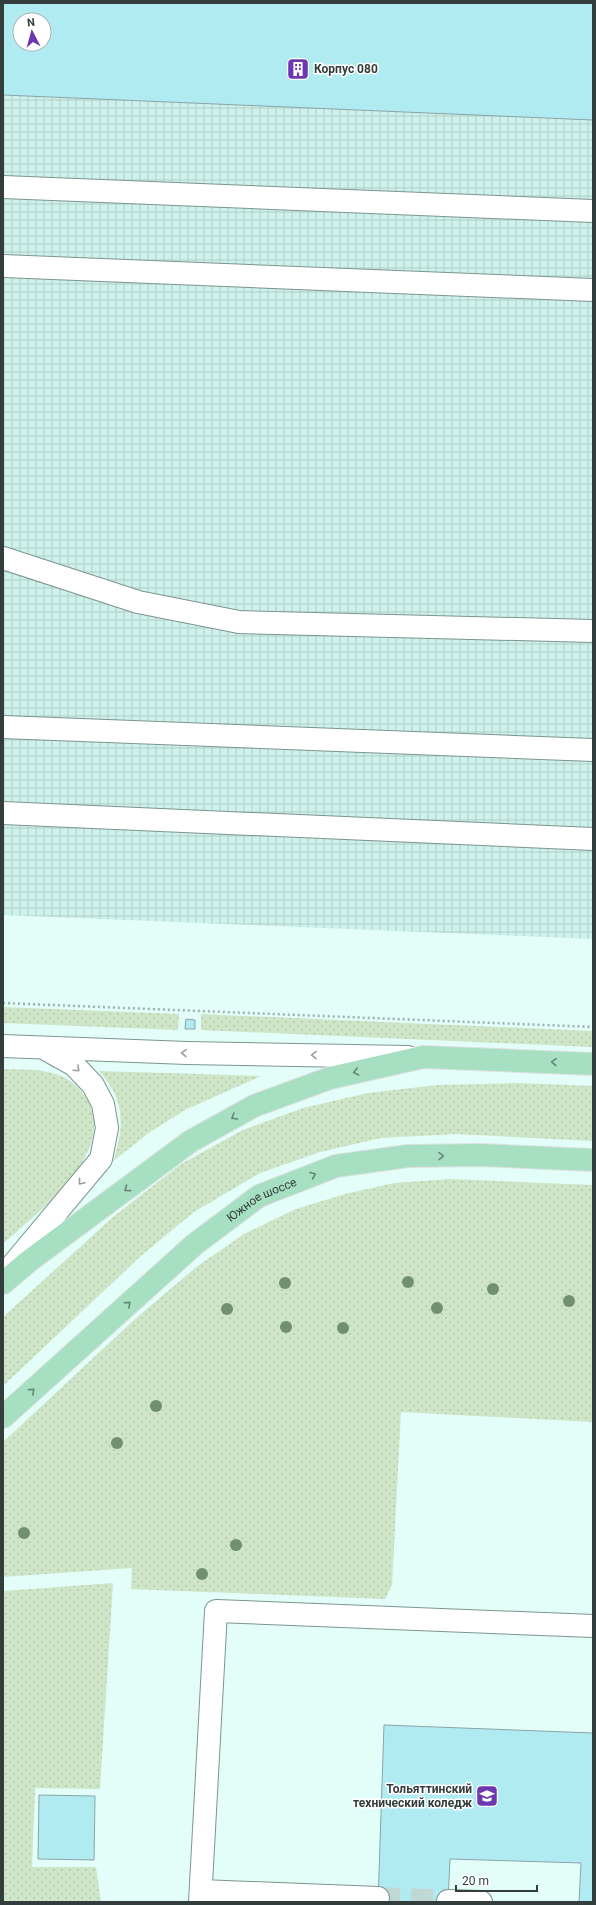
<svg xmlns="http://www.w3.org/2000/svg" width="596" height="1905" viewBox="0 0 596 1905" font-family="Roboto,sans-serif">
  <defs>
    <pattern id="industrial-grid" width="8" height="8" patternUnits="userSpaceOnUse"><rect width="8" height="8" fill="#cef1eb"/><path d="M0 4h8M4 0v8" fill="none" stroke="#b1d0ca"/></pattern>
    <pattern id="green-dots" width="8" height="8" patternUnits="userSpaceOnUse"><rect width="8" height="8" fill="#cfe5c7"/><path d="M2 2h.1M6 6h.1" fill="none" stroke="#b2c6ac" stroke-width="1.8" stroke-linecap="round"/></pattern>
  </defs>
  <rect width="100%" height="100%" fill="#e3fef9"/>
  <path fill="url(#industrial-grid)" fill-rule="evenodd" d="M3,3H593V939L3,915ZM20,20H44V44H20Z"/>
  <path fill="url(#green-dots)" d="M3,1007L179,1014L178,1030L3,1023Z
    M201,1014L593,1031V1047L201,1030Z
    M3,1069C37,1070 69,1067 88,1101C117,1154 36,1214 3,1244Z
    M99,1071L261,1076L185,1110L150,1132L113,1161C125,1126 125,1099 99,1071Z
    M520,1083L593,1086V1141L456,1134L381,1138L320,1152L260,1173L194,1212L142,1255L3,1386V1317L113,1217L181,1164L243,1130L303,1108L368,1093L437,1085Z
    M449,1179L593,1185V1422L401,1412L392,1585L385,1599L131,1589L132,1568L3,1577V1442L134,1320L195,1268L244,1234L296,1209L345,1194L394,1183Z
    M113,1583L100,1789L35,1788L32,1867H96L101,1902H3V1591Z"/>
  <path fill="#b1ebf2" stroke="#8ba4a8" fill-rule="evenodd" d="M3,3H593V120L3,95ZM20,20H44V44H20Z
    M186,1019L195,1020V1029H185Z
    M384,1725L593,1733V1902H579L581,1863L450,1859L448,1902H378Z
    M39,1795L95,1796L94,1860L38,1859Z"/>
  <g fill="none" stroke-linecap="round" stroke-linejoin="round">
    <path stroke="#c0d8d3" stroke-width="22" stroke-dasharray="22 11" stroke-linecap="butt" d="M378,1898L448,1901"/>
    <g stroke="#7c9590" stroke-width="24">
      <path id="minor" d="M3,187L593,211
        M3,266L593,290
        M3,558L138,602L239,622L593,631
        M3,727L593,750
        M3,813L593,839
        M3,1046L187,1053L408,1057
        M5,1274L101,1159L107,1128L103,1104L93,1085L74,1065L47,1050
        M201,1891L378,1898
        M448,1901L481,1902
        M200,1902L216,1611L593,1626"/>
    </g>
    <g stroke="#dee0e0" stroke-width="24">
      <g id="major">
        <path d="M3,1283L29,1261L191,1141L254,1106L330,1078L423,1057L593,1064"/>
        <path id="s1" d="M3,1417L195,1244L259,1196L336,1166L408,1156L480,1155L593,1160"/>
      </g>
    </g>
    <path stroke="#9cb1ad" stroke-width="2.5" stroke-dasharray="2 3" stroke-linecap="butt" d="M3,1003L593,1027"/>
    <use href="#minor" stroke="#fff" stroke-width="22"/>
    <use href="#major" stroke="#a7dfc2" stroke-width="22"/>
  </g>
  <g fill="#719070">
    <circle cx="408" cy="1282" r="6"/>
    <circle cx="285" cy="1283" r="6"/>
    <circle cx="493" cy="1289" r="6"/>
    <circle cx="569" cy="1301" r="6"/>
    <circle cx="437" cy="1308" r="6"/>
    <circle cx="227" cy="1309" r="6"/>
    <circle cx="286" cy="1327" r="6"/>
    <circle cx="343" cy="1328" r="6"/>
    <circle cx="156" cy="1406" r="6"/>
    <circle cx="117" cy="1443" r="6"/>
    <circle cx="24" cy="1533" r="6"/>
    <circle cx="236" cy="1545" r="6"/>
    <circle cx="202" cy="1574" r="6"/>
  </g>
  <defs><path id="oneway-chevron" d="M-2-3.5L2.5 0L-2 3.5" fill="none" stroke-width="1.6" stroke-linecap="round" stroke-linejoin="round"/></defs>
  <g stroke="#999e9e">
    <use href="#oneway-chevron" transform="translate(184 1053) rotate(-178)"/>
    <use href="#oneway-chevron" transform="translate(314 1055) rotate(-179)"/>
    <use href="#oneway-chevron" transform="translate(77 1069) rotate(43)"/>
    <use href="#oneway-chevron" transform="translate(81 1182) rotate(130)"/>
  </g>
  <g stroke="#678678">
    <use href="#oneway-chevron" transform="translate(554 1062) rotate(-178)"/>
    <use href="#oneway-chevron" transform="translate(356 1072) rotate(167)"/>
    <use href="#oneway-chevron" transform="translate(234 1117) rotate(150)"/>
    <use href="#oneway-chevron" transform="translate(441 1156) rotate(-1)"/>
    <use href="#oneway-chevron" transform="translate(313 1175) rotate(-22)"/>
    <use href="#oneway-chevron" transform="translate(127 1189) rotate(144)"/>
    <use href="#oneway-chevron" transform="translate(128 1304) rotate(-42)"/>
    <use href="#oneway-chevron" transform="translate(32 1391) rotate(-42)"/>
  </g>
  <defs>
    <g id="building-square" transform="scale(1.15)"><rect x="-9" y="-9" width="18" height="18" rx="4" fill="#6d38af" stroke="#fff"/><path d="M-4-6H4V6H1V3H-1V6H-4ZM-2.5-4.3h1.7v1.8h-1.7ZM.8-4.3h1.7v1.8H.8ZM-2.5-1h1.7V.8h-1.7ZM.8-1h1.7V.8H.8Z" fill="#fff"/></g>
    <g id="university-square" transform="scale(1.15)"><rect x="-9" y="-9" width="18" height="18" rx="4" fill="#6d38af" stroke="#fff"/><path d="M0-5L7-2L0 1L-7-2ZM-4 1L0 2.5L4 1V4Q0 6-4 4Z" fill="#fff"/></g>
  </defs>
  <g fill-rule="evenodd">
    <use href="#building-square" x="298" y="69"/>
    <use href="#university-square" x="487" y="1796"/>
  </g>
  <g text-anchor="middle" stroke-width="3" stroke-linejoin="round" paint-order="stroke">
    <g font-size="12" font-weight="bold" fill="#333e3c" stroke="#fff" text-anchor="start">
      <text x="314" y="73">Корпус 080</text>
      <text x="472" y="1793" text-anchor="end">Тольяттинский<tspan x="472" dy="14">технический коледж</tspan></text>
    </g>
    <g font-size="12" fill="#333e3c" stroke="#fff">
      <text dy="4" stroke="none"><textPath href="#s1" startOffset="339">Южное шоссе</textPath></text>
    </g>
  </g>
  <rect width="596" height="1905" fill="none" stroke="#333e3c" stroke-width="8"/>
  <g transform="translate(32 32) rotate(354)"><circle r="19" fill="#ffffff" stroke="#adb2b1"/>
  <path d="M0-3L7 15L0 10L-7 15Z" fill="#6d38af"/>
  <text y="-6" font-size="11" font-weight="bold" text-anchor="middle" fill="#333e3c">N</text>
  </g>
  <path d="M456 1885v6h81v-6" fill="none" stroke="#333e3c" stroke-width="2"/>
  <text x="462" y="1885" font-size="12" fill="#333e3c" stroke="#ffffff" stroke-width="3" paint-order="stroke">20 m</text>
</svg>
